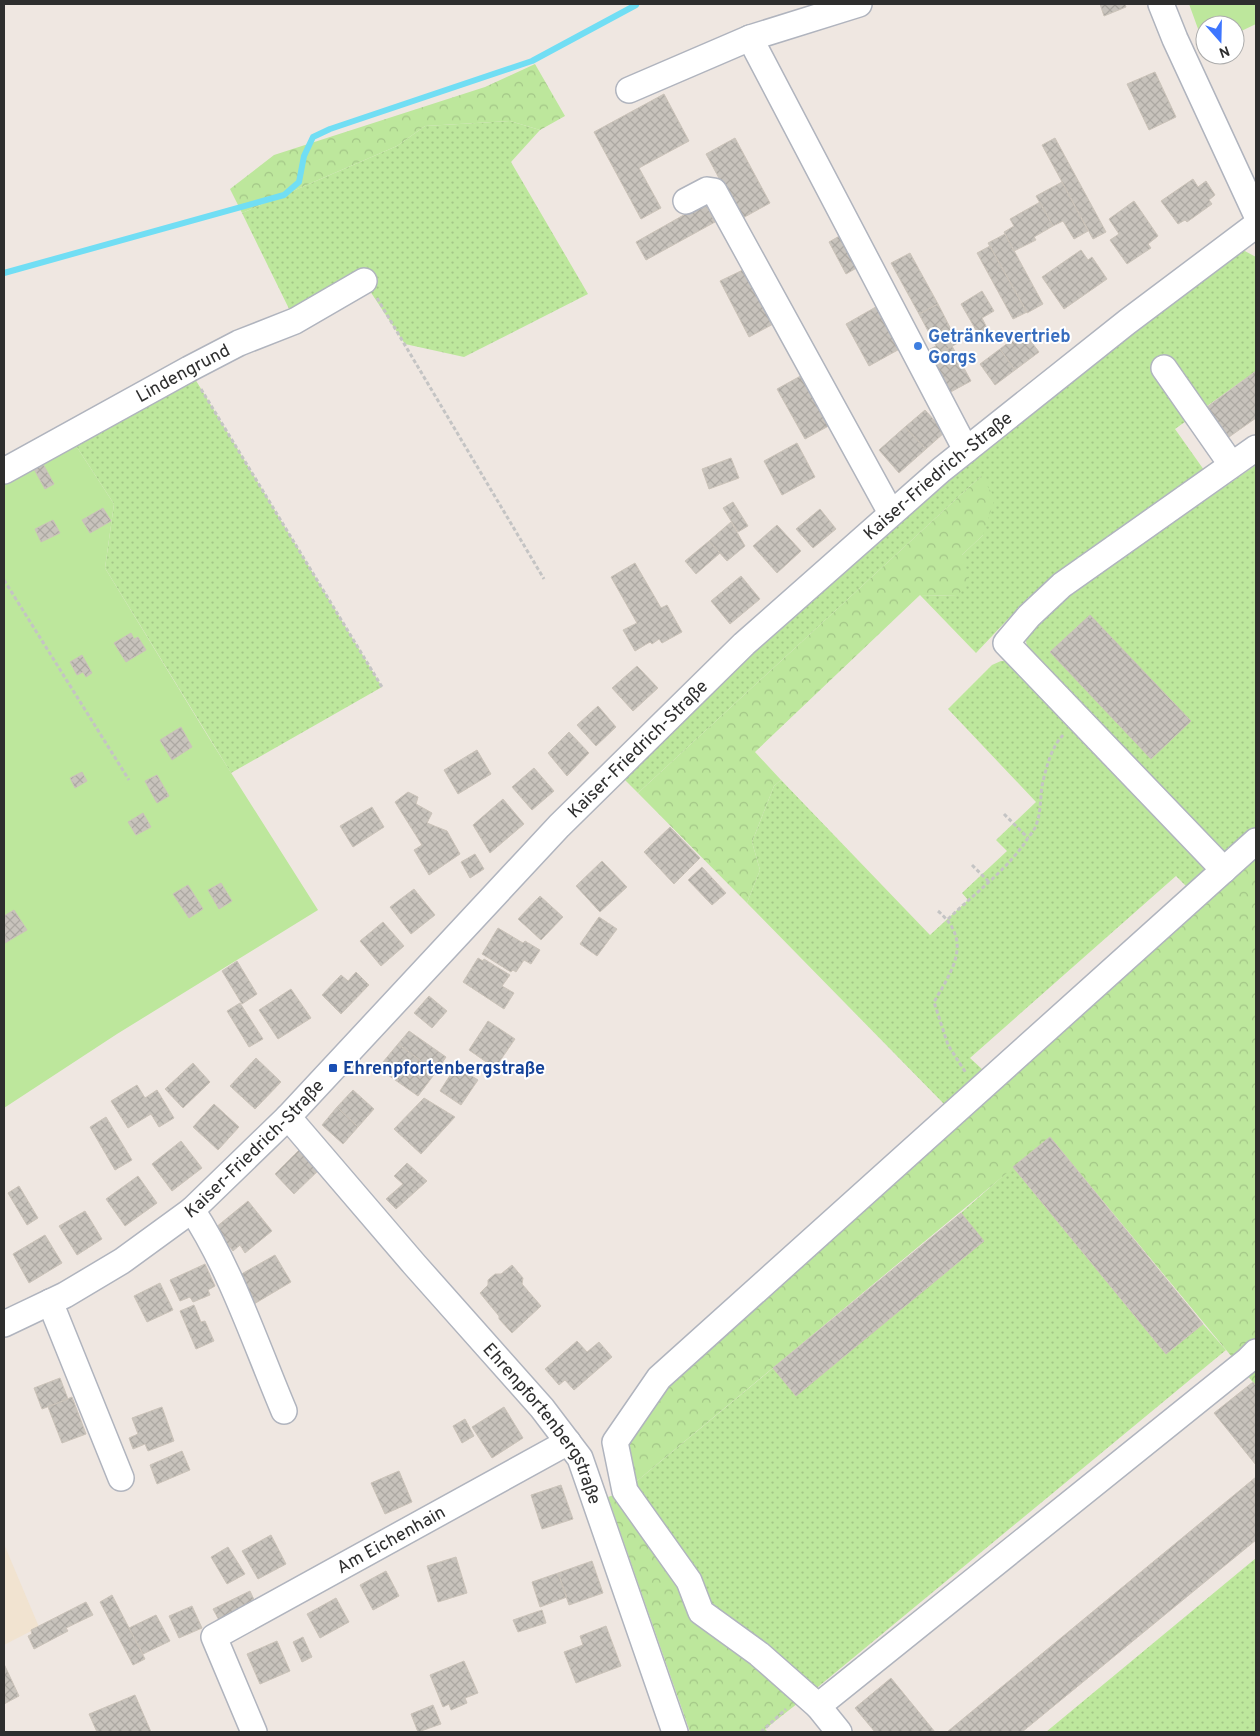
<svg xmlns="http://www.w3.org/2000/svg" width="1260" height="1736" viewBox="0 0 1260 1736" font-family="Overpass,sans-serif">
  <defs>
    <pattern id="grass-dots" width="8" height="8" patternUnits="userSpaceOnUse" patternTransform="scale(1.25)"><rect width="8" height="8" fill="#bde79c"/><path d="M2 2h.1M6 6h.1" fill="none" stroke="#a3c687" stroke-width="1.8" stroke-linecap="round"/></pattern>
    <pattern id="forest-crowns" width="20" height="18" patternUnits="userSpaceOnUse" patternTransform="scale(1.25)"><rect width="20" height="18" fill="#bde79c"/><path d="M2 6a3 3 0 1 1 6 0M12 15a3 3 0 1 1 6 0" fill="none" stroke="#a3c687"/></pattern>
    <pattern id="building-cross-hatch" width="8" height="8" patternUnits="userSpaceOnUse" patternTransform="scale(1.25)"><rect width="8" height="8" fill="#c8c3bc"/><path d="M0 0l8 8M0 8l8-8" fill="none" stroke="#aca8a2"/></pattern>
  </defs>
  <rect width="100%" height="100%" fill="#efe7e1"/>
  <path fill="#f1e3d0" d="M4,1544L39,1627L4,1645Z"/>
  <path fill="url(#grass-dots)" d="M510,121L540,130L511,162L588,294L464,357L405,344L364,282L295,321L242,213L397,146L425,126Z
    M1243,250L1256,257V371L1175,429L1204,470L1029,597L976,653L920,595L957,596L962,555L983,535L981,476L638,793L622,777L785,620L917,503L1095,357Z
    M189,369L382,687L231,773L105,568L114,504L69,435Z
    M1256,465V830L1226,854L1033,658C1027,648 1024,641 1027,630L1069,595Z
    M1001,661H1008L1203,864L1204,872L1189,889L1176,876L970,1058L984,1071L946,1106L747,903L760,870L752,842L774,786L781,780L930,935L968,900L962,893L1007,851L996,840L1036,802L948,709L992,665Z
    M1013,1167L1166,1354L1203,1324L1226,1350L807,1696L701,1612L625,1491L773,1368L796,1395L983,1241L961,1213Z
    M1256,1558V1732H1046Z"/>
  <path fill="url(#forest-crowns)" d="M535,64L565,116L540,130L510,121L425,126L397,146L242,213L230,189L274,155L485,87Z
    M981,476L995,498L983,535L962,555L970,582L957,596L920,595L755,752L781,780L774,786L752,842L760,870L747,903L638,793Z
    M1256,841V1386L1050,1137L625,1491L701,1612L807,1696L765,1729L768,1732H690L608,1497L625,1491L615,1442L659,1378Z"/>
  <path fill="#bde79c" d="M1189,4H1256V24L1235,34V25H1205V48Z
    M69,435L114,504L105,568L209,738L318,910L117,1034L4,1108V471Z"/>
  <g fill="none" stroke-linecap="round" stroke-linejoin="round">
    <path stroke="#71def4" stroke-width="6" d="M4,273L284,195L299,182L304,156L313,137L330,129L532,61L636,5"/>
  </g>
  <path fill="url(#building-cross-hatch)" stroke="#cbc3b9" d="M1100,4H1125L1126,7L1104,16Z
    M1155,72L1176,117L1149,130L1127,84Z
    M664,94L689,141L639,168L661,208L641,219L594,132Z
    M735,138L770,203L741,219L706,154Z
    M1055,138L1106,232L1093,239L1042,145Z
    M1193,179L1198,187L1206,181L1215,195L1209,200L1212,204L1187,222L1185,220L1178,224L1161,201Z
    M1062,182L1088,231L1074,239L1063,221L1053,226L1036,196Z
    M1134,201L1158,236L1148,244L1151,248L1127,264L1110,240L1119,234L1109,219Z
    M1040,202L1053,226L1034,237L1036,240L1014,251L1004,232L1014,226L1010,219Z
    M705,203L715,222L646,260L636,242Z
    M843,234L860,266L846,274L829,242Z
    M1005,234L1043,304L1027,313L988,243Z
    M990,246L1027,312L1013,319L977,253Z
    M1081,250L1088,260L1092,257L1107,279L1064,309L1042,277Z
    M910,253L938,304L919,314L891,263Z
    M749,267L777,322L749,337L720,281Z
    M982,291L994,311L982,318L989,332L980,337L961,304Z
    M881,304L905,346L869,366L846,324Z
    M938,304L958,343L934,356L930,349L936,346L919,314Z
    M1023,331L1039,352L1015,370L1000,349Z
    M952,346L971,381L945,395L926,360Z
    M1000,349L1015,370L995,385L980,364Z
    M1256,371V418L1229,437L1207,407Z
    M806,373L834,423L805,439L777,389Z
    M925,410L945,432L926,449L905,427Z
    M905,427L926,449L899,473L879,450Z
    M797,443L815,477L782,495L764,461Z
    M731,458L739,478L709,489L702,469Z
    M43,464L54,484L45,489L34,469Z
    M733,502L748,526L738,532L723,508Z
    M103,508L111,521L90,533L82,520Z
    M820,509L836,529L813,548L796,529Z
    M53,520L60,533L41,542L35,529Z
    M731,522L745,546L727,561L709,541Z
    M777,525L801,551L777,573L753,546Z
    M709,541L720,553L696,574L685,561Z
    M635,563L661,608L667,605L682,632L662,643L659,639L652,644L650,642L635,651L623,630L637,623L611,577Z
    M741,576L760,599L730,624L711,601Z
    M1090,615L1191,721L1151,759L1050,652Z
    M131,633L134,639L138,637L146,650L126,662L114,643Z
    M82,655L92,673L86,677L83,672L77,675L70,662Z
    M637,666L658,688L633,711L612,688Z
    M598,706L616,727L596,746L577,725Z
    M181,727L192,747L172,760L160,740Z
    M569,732L589,753L567,776L548,753Z
    M477,750L491,774L458,794L444,770Z
    M534,768L554,791L532,810L512,787Z
    M82,772L87,781L75,788L70,778Z
    M157,775L169,796L157,803L145,781Z
    M408,792L418,797L416,804L432,813L427,823L447,831L460,854L429,875L414,850L422,845L395,802Z
    M503,799L524,824L490,853L473,825Z
    M372,807L384,827L353,847L340,826Z
    M143,813L151,827L136,835L128,822Z
    M670,827L700,858L674,884L644,852Z
    M475,854L484,869L470,878L461,862Z
    M602,861L627,887L600,912L576,886Z
    M702,867L726,893L712,905L688,880Z
    M221,883L232,901L219,909L208,890Z
    M188,885L203,909L189,918L173,894Z
    M414,889L435,915L411,934L390,907Z
    M540,896L563,917L541,940L518,919Z
    M14,910L27,930L5,943L4,916Z
    M599,917L617,929L597,956L580,944Z
    M383,922L404,946L381,966L360,941Z
    M498,928L523,943L525,941L540,950L531,964L524,960L516,972L513,970L511,972L482,954Z
    M478,958L483,961L484,959L510,975L502,986L514,993L504,1009L463,982Z
    M237,961L257,994L242,1004L222,971Z
    M356,972L369,985L341,1014L322,995L341,975L348,981Z
    M291,989L311,1018L278,1039L259,1010Z
    M429,996L447,1011L432,1028L414,1013Z
    M240,1003L263,1039L249,1047L227,1011Z
    M488,1021L515,1039L495,1068L469,1050Z
    M409,1031L446,1057L436,1072L398,1044Z
    M398,1044L436,1072L418,1096L378,1068Z
    M256,1058L281,1082L255,1109L230,1086Z
    M193,1063L210,1082L183,1108L165,1089Z
    M456,1066L478,1080L461,1105L440,1091Z
    M137,1085L145,1098L157,1090L174,1118L159,1127L151,1114L128,1128L111,1101Z
    M353,1090L374,1109L358,1127L337,1107Z
    M424,1098L455,1117L421,1154L394,1129Z
    M214,1104L239,1127L218,1150L193,1127Z
    M337,1107L358,1127L343,1144L322,1125Z
    M106,1117L132,1160L115,1170L90,1127Z
    M1050,1137L1203,1324L1166,1354L1013,1167Z
    M181,1141L202,1168L172,1191L152,1164Z
    M303,1146L323,1166L294,1194L275,1174Z
    M407,1163L427,1181L396,1209L386,1199L403,1184L394,1176Z
    M138,1176L157,1203L125,1226L106,1199Z
    M19,1186L38,1218L27,1225L8,1193Z
    M248,1201L272,1231L245,1253L240,1245L233,1251L215,1228Z
    M85,1211L102,1239L77,1255L59,1226Z
    M961,1213L984,1241L796,1396L773,1368Z
    M45,1235L62,1263L29,1283L13,1254Z
    M275,1255L291,1282L254,1304L238,1276Z
    M205,1264L215,1286L208,1290L210,1295L193,1302L190,1297L180,1301L170,1280Z
    M512,1265L523,1278L522,1284L541,1306L512,1333L499,1319V1316L480,1293L488,1285V1280L495,1274H501Z
    M160,1283L173,1310L147,1322L134,1296Z
    M194,1305L201,1322L205,1321L214,1341L196,1349L180,1311Z
    M577,1341L587,1352L599,1342L612,1357L574,1390L565,1380L559,1385L545,1369Z
    M60,1378L68,1399L42,1409L34,1388Z
    M1253,1382L1256,1386V1465L1214,1413Z
    M72,1397L86,1434L62,1443L48,1407Z
    M162,1407L174,1441L148,1451L145,1444L133,1449L129,1438L138,1434L132,1418Z
    M504,1407L523,1438L492,1458L472,1427Z
    M465,1419L474,1436L462,1443L453,1426Z
    M182,1451L190,1470L157,1484L150,1465Z
    M399,1471L412,1502L385,1514L371,1483Z
    M1256,1477V1540L1022,1732H947Z
    M561,1485L573,1519L542,1529L531,1495Z
    M271,1535L286,1564L258,1579L242,1551Z
    M228,1547L245,1574L227,1584L211,1557Z
    M456,1557L467,1593L438,1602L427,1566Z
    M592,1561L603,1593L569,1605L558,1573Z
    M386,1571L399,1596L373,1610L360,1585Z
    M558,1573L567,1597L540,1607L532,1582Z
    M250,1591L256,1604L220,1622L213,1609Z
    M112,1595L145,1659L133,1665L100,1602Z
    M336,1598L349,1622L320,1638L307,1614Z
    M86,1602L93,1615L66,1628L68,1631L34,1649L28,1636L32,1634L31,1630Z
    M192,1606L202,1628L179,1638L169,1616Z
    M542,1610L546,1623L518,1632L513,1620Z
    M156,1615L170,1641L143,1654L129,1628Z
    M606,1626L621,1666L576,1683L564,1652L583,1645L580,1636Z
    M303,1637L312,1657L302,1662L293,1642Z
    M277,1641L290,1671L260,1684L247,1654Z
    M464,1661L478,1693L465,1698L467,1703L451,1710L449,1704L443,1707L430,1675Z
    M4,1664L19,1696L4,1704Z
    M891,1678L935,1732H875L855,1708Z
    M135,1695L151,1732H97L89,1714Z
    M433,1705L441,1724L418,1732L411,1714Z"/>
  <g fill="none" stroke-linecap="round" stroke-linejoin="round">
    <g stroke="#b0b4be" stroke-width="28">
      <g id="minor">
        <path d="M1161,4L1175,39L1256,214"/>
        <path d="M750,38L966,450"/>
        <path d="M629,90L750,38L859,4"/>
        <path d="M686,201L707,190L714,191L891,513"/>
        <path d="M1164,368L1231,464"/>
        <path id="s1" d="M4,471L189,369L239,343L295,321L364,281"/>
        <path d="M1224,870L1006,643L1029,616L1062,585L1256,448"/>
        <path id="s2" d="M288,1117L414,1264L542,1408L580,1458L675,1732"/>
        <path d="M192,1210C231,1269 256,1345 284,1411"/>
        <path d="M50,1302L121,1478"/>
        <path id="s3" d="M4,1324L65,1295L122,1261L192,1210L288,1117L559,826L744,644L941,470L1127,322L1256,225"/>
        <path d="M818,1706L759,1654L701,1612L689,1581L625,1491L615,1442L659,1378L1256,841"/>
        <path id="s4" d="M254,1732L214,1637L568,1442"/>
        <path d="M839,1732L818,1706L1247,1361L1256,1352"/>
      </g>
    </g>
    <path stroke="#c4c4c4" stroke-width="3" stroke-dasharray="4 2.5" stroke-linecap="butt" d="M377,298L544,579
      M201,389L382,687
      M4,580L129,780
      M1004,814L1028,838
      M972,865L989,882
      M938,911C973,941 953,969 934,1002L948,1045L966,1073
      M948,919C974,894 1003,873 1024,844C1027,839 1032,833 1035,828C1041,814 1040,801 1042,786C1046,768 1051,747 1064,734
      M761,1732L786,1709"/>
    <use href="#minor" stroke="#fff" stroke-width="25"/>
  </g>
  <circle fill="#3f7fe0" stroke="#fff" stroke-width="2" cx="918" cy="346" r="5"/>
  <rect fill="#1a4fb4" stroke="#fff" stroke-width="2" x="328" y="1063" width="10" height="10" rx="2.5"/>
  <g text-anchor="middle" stroke-width="4" stroke-linejoin="round" paint-order="stroke">
    <g font-size="18" font-weight="bold" fill="#366cbe" stroke="#fff" text-anchor="start">
      <text x="928" y="342">Getränkevertrieb<tspan x="928" dy="21">Gorgs</tspan></text>
    </g>
    <g font-size="18" fill="#2e2e2e" stroke="#fff">
      <text dy="6" stroke="none"><textPath href="#s1" startOffset="204">Lindengrund</textPath></text>
      <text dy="6" stroke="none"><textPath href="#s3" startOffset="1268">Kaiser-Friedrich-Straße</textPath></text>
      <text dy="6" stroke="none"><textPath href="#s3" startOffset="862">Kaiser-Friedrich-Straße</textPath></text>
      <text dy="6" stroke="none"><textPath href="#s3" startOffset="308">Kaiser-Friedrich-Straße</textPath></text>
      <text dy="6" stroke="none"><textPath href="#s2" startOffset="400">Ehrenpfortenbergstraße</textPath></text>
      <text dy="6" stroke="none"><textPath href="#s4" startOffset="305">Am Eichenhain</textPath></text>
    </g>
    <g font-size="18" font-weight="bold" fill="#164399" stroke="#fff" text-anchor="start">
      <text x="343" y="1074">Ehrenpfortenbergstraße</text>
    </g>
  </g>
  <rect width="1260" height="1736" fill="none" stroke="#2e2e2e" stroke-width="10"/>
  <g transform="translate(1220 40) rotate(160)"><circle r="24" fill="#ffffff" stroke="#ababab"/>
  <path d="M0-4L9 19L0 12L-9 19Z" fill="#3e76ff"/>
  <text y="-8" font-size="14" font-weight="bold" text-anchor="middle" fill="#2e2e2e">N</text>
  </g>
</svg>
